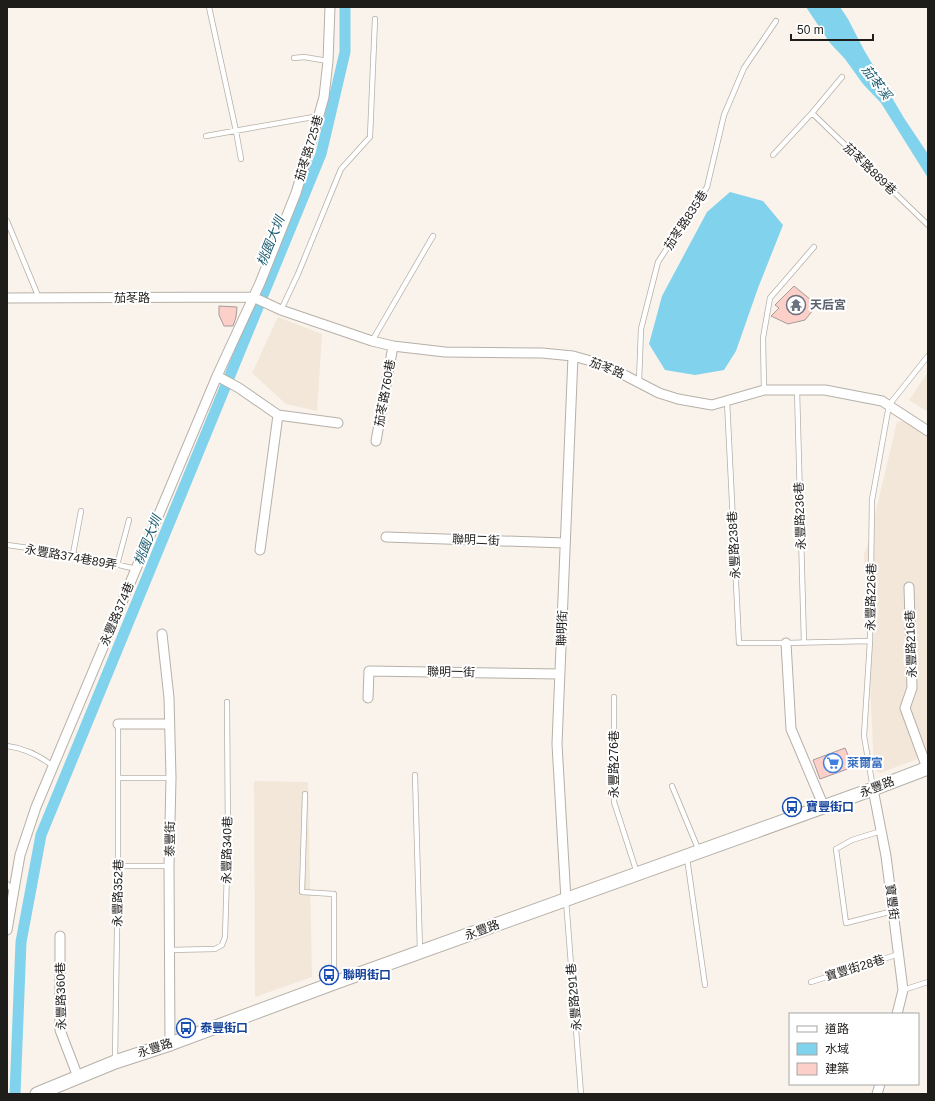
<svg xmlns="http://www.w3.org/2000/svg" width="935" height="1101" viewBox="0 0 935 1101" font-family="Helvetica,'Noto Sans TC',sans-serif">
  <rect width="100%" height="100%" fill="#faf3eb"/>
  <path fill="#f3e7d9" d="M278,317L322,334L317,411L286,404L252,373Z
    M928,372V412L909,400Z
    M905,421L928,435V755L880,773L874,769L864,554L867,548L897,422Z
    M254,781L308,782L312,977L255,997Z"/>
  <path fill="#81d2ed" d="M806,7H840L848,19L864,50L904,118L928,154V178L881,103L863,84L845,59L830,43Z
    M730,192L763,201L783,225L758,288L736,351L724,370L695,375L665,370L649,344L662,296L707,212Z"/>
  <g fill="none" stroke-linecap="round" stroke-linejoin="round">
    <path stroke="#81d2ed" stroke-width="11" d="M15,1094L21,942L41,835L321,154L345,52V7"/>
  </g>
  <path fill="#fdcfc9" stroke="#a69b9a" d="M794,286L817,305L805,320L788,324L771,316L779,308L775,305Z
    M219,306L237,307L236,317L233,326H224L219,315Z
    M845,748L853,767L820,779L813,760Z"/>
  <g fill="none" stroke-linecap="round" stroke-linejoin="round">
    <g stroke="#b6b0a8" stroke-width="6">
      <path id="lane" d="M209,7L236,131L241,159
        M294,58L304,57L328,61
        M812,113L928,225
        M206,136L319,116
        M773,155L812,113L842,77
        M7,221L39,298
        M281,310L298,274L341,169L370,137L375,19
        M372,341L433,236
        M639,382L641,329L658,262L707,187L724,115L744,68L776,21
        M764,390L763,338L770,298L814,247
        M797,390L804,643
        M727,401L739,643H786L870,641
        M7,545L73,554L136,569
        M73,554L81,511
        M117,565L129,520
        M614,697V802L637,873
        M7,746C24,748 40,756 53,766
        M415,775L420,951
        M118,778H171
        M672,786L699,851
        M873,788L864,736L870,641L872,500L889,405L928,356
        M305,794L302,892L334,894V981
        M881,831L852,840L836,849L846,923L893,911
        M687,858L705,985
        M118,866H169
        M7,884L13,891
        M566,900L581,1094
        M169,950L215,949L222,945L225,937L228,840L227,702
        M811,982L899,954
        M903,990L928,982
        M115,1060L118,866V724"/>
    </g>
    <g stroke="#b6b0a8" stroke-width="11">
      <path id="street" d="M7,298L253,297L281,310L372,341L393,346L445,352L542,353L573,356L605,365L659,393L678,399L712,405L764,390H825L882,401L928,431
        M217,376L239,388L278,415L260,550
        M278,415L338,423
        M376,441L393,346
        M386,537L565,543
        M909,587L912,688L905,708L927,768
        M162,634L169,698L171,778L169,866L170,1044
        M786,643L791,729L824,807
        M368,698L369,671L560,674
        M118,724H169
        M873,789L886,856L903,990L897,1014
        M566,900L557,744L573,356
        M7,930L20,855L36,807L217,376L260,283L296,193L311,143L324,97L328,61L330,7
        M60,936V1030L78,1077
        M877,1094L880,1084"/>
    </g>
    <g stroke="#b6b0a8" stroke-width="15">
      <path id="secondary" d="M37,1094L115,1062L170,1044L334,983L873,789L928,768"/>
    </g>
    <use href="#lane" stroke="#fff" stroke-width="4.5"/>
    <use href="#street" stroke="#fff" stroke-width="9"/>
    <use href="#secondary" stroke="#fff" stroke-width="13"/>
  </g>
  <defs>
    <g id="temple-ring" transform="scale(1)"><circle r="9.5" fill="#fff" stroke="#6b7280" stroke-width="1.5"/><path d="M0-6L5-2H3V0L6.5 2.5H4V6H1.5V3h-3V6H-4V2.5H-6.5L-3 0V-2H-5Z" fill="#6b7280"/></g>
    <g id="supermarket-ring" transform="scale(1)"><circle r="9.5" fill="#fff" stroke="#3f7fe0" stroke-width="1.5"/><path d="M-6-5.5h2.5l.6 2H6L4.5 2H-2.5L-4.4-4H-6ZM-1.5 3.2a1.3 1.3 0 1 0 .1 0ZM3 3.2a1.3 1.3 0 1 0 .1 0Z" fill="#3f7fe0"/></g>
    <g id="bus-ring" transform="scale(1)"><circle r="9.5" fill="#fff" stroke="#1a4fb4" stroke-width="1.5"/><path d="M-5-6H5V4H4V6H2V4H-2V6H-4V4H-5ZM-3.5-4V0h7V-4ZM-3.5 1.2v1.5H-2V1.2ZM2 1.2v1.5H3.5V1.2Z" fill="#1a4fb4"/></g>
  </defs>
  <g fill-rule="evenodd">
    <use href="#temple-ring" x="796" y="305"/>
    <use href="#supermarket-ring" x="833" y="763"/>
    <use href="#bus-ring" x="792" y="807"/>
    <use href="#bus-ring" x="329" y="975"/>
    <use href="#bus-ring" x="186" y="1028"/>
  </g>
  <g text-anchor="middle" stroke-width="4" stroke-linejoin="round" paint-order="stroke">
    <g font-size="12" fill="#1f1d1a" stroke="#fff">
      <text transform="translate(309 148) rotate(-73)" y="4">茄苳路725巷</text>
      <text transform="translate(870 169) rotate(44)" y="4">茄苳路889巷</text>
      <text transform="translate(686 220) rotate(-57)" y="4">茄苳路835巷</text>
      <text x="132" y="302">茄苳路</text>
      <text transform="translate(607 368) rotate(21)" y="4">茄苳路</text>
      <text transform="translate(385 393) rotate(-80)" y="4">茄苳路760巷</text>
      <text transform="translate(800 516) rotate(-92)" y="4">永豐路236巷</text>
      <text transform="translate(476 540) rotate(2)" y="4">聯明二街</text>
      <text transform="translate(734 545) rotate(-93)" y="4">永豐路238巷</text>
      <text transform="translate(71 557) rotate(10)" y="4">永豐路374巷89弄</text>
      <text transform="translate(871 597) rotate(-89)" y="4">永豐路226巷</text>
      <text transform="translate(117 614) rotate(-67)" y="4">永豐路374巷</text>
      <text transform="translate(562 628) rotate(-88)" y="4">聯明街</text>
      <text transform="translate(911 644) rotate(-92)" y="4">永豐路216巷</text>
      <text transform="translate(451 672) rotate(1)" y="4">聯明一街</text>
      <text transform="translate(614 764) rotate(-90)" y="4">永豐路276巷</text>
      <text transform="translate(877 787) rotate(-21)" y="4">永豐路</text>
      <text transform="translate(170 839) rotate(-89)" y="4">泰豐街</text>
      <text transform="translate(227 850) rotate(-89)" y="4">永豐路340巷</text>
      <text transform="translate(118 893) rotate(-89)" y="4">永豐路352巷</text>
      <text transform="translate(892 902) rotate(83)" y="4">寶豐街</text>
      <text transform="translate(482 930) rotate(-20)" y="4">永豐路</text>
      <text transform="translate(855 968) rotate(-17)" y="4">寶豐街28巷</text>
      <text transform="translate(61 996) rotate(-91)" y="4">永豐路360巷</text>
      <text transform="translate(574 997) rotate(-95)" y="4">永豐路291巷</text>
      <text transform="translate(155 1048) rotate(-18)" y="4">永豐路</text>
    </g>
    <g font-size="12" font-weight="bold" fill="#5b616d" stroke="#fff" text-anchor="start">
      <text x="810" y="309">天后宮</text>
    </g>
    <g font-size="12" font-weight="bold" fill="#366cbe" stroke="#fff" text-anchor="start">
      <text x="847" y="767">萊爾富</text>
    </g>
    <g font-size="12" font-weight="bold" fill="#164399" stroke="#fff" text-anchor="start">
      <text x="806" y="811">寶豐街口</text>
      <text x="343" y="979">聯明街口</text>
      <text x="200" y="1032">泰豐街口</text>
    </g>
    <g font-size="13" font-style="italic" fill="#185a6e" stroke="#fff">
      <text transform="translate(877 82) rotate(53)" y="5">茄苳溪</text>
      <text transform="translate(270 241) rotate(-68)" y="5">桃園大圳</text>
      <text transform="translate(147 540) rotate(-68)" y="5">桃園大圳</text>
    </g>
  </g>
  <rect width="935" height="1101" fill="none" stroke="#1f1d1a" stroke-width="16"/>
  <rect x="789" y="1013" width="130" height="72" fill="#ffffff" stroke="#a5a5a3"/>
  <rect x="797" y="1026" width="20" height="6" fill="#ffffff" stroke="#a5a5a3"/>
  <text x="825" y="1033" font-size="12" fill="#1f1d1a">道路</text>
  <rect x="797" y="1043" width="20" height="12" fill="#81d2ed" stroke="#a5a5a3"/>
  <text x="825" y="1053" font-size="12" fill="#1f1d1a">水域</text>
  <rect x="797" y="1063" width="20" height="12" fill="#fdcfc9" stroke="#a5a5a3"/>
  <text x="825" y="1073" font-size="12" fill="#1f1d1a">建築</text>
  <path d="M791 34v6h82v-6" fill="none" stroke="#1f1d1a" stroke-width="2"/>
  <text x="797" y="34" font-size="12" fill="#1f1d1a" stroke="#ffffff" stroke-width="3" paint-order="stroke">50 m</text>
</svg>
